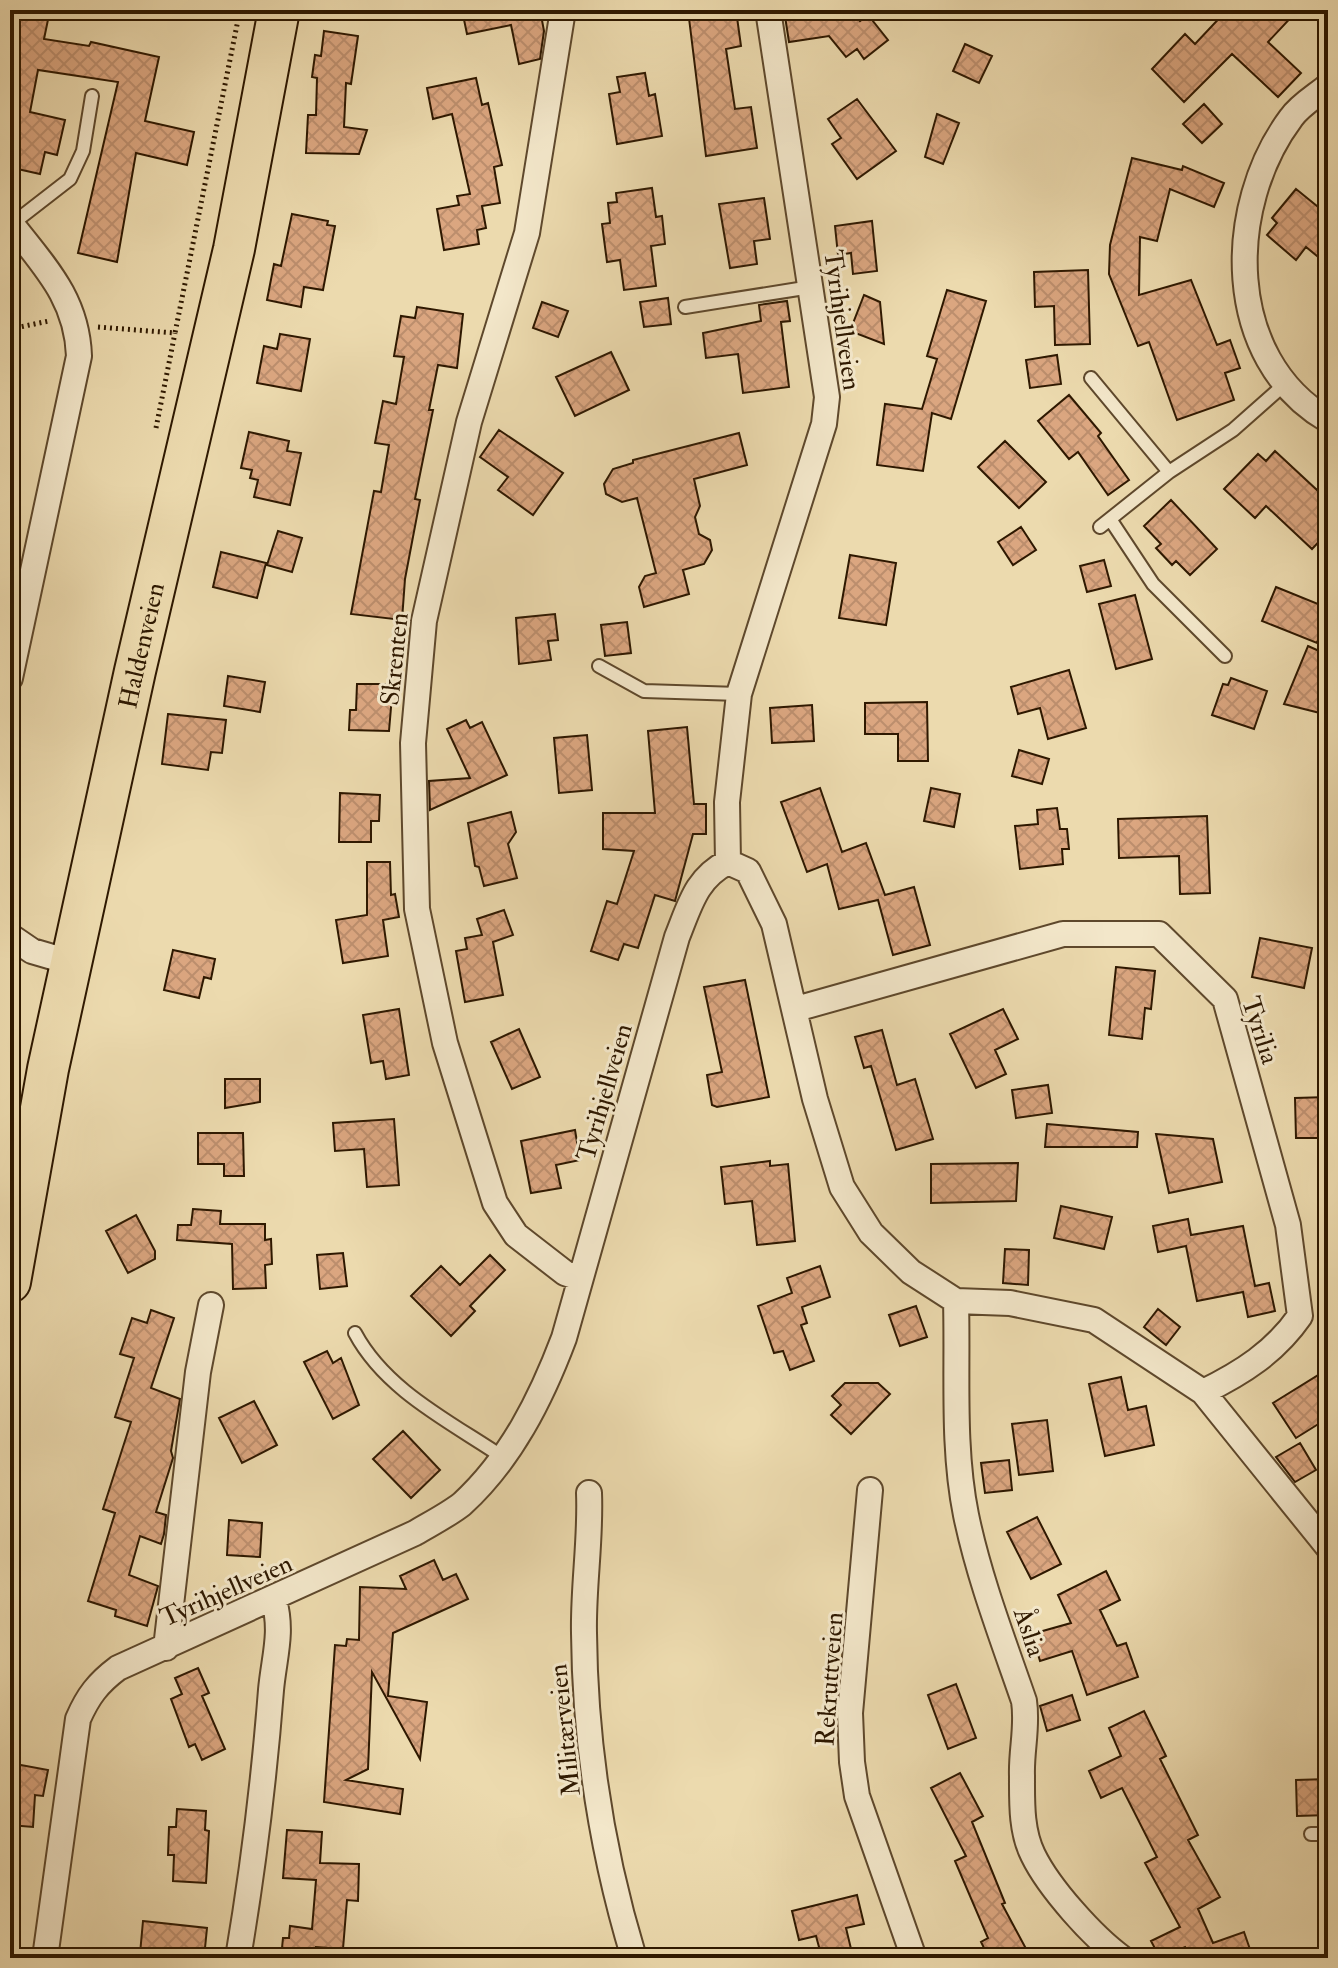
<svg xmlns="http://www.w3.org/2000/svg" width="1338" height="1968" viewBox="0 0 1338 1968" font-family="'IM FELL Double Pica',serif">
  <defs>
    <pattern id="building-cross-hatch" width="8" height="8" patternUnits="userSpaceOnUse" patternTransform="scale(2)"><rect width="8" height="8" fill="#dba680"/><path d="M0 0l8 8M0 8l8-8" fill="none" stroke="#bc8e6d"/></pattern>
  </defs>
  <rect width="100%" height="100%" fill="#ecdaae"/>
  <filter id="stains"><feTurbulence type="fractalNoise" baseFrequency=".0025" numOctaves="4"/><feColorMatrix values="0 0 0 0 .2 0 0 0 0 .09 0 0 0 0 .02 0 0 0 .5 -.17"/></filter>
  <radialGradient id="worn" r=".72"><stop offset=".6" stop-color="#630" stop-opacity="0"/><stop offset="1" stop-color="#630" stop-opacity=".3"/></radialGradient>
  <path fill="url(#building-cross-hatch)" stroke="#2e1800" stroke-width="2" d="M10,10H50L44,39L89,46L91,42L159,57L145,121L194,132L187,165L136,153L117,262L78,253L118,82L38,70L30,112L65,120L57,155L45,152L40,174L13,168L14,164L10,163Z
    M462,10H536V16L541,15L544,31L540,59L519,64L511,25L467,34Z
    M688,10H736L741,46L726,49L735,109L751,107L757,148L706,156Z
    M784,10H851L860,21L868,15L888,40L864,59L857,49L846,57L829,36L789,42Z
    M1227,10H1298L1268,42L1301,73L1278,97L1232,54L1184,102L1152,69L1185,34L1195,44Z
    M324,31L358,36L351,84L346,83L344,127L367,130L359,154L306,153L308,115H316L317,78L312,77L315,55L321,56Z
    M965,44L992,56L979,83L953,71Z
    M645,73L649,96L655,94L662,136L617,144L609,94L620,92L617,77Z
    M476,78L482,105L488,103L502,165L494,167L500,203L482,206L486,228L477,230L479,244L444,250L437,209L459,205L457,196L470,194L452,114L433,119L427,88Z
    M857,99L896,151L857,179L832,144L841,138L828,119Z
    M1204,104L1222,124L1202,143L1183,124Z
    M937,114L959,123L943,164L925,157Z
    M1132,158L1182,170L1183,166L1224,183L1214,207L1170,189L1157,241L1140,237L1139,295L1191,280L1217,345L1230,340L1240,368L1225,373L1234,400L1177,420L1149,342L1138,346L1109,274L1110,245Z
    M652,188L656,217L662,216L665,244L651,246L656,286L624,290L620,260L607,262L602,224L610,223L608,203L617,202L616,193Z
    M1296,189L1328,215V265L1306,247L1296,260L1267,235L1277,223L1272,218Z
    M764,198L770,239L754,241L757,264L730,268L719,204Z
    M292,214L328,221L327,225L335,226L323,290L304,287L301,307L267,300L274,264L281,266Z
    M872,221L877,271L853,274L851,253L838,255L835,226Z
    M1088,270L1090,344L1055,345L1054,306L1035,307L1034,272Z
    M947,290L986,301L951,419L932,413L923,471L877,465L885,404L922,409L937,359L927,356Z
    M864,295L880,302L884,344L850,331Z
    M668,298L671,324L644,327L640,302Z
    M787,301L790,321L781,322L789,387L743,393L738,354L706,358L703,333L761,321L759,305Z
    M542,302L568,311L558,337L533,328Z
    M417,307L463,314L457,368L438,365L429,410H433L415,499L420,500L405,579L402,620L351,614L374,491L381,492L389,445L375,443L383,401L396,404L404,357L394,356L401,316L415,318Z
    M280,334L310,339L301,391L257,383L264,346L277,349Z
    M611,352L629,390L575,416L556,377Z
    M1057,355L1061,384L1030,388L1026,360Z
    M1069,395L1101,433L1098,436L1129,480L1108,495L1078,452L1069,459L1038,421Z
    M499,430L563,473L533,515L498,490L508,477L480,457Z
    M249,432L289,441L287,451L301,453L290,505L254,497L258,480L250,478L252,470L241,468Z
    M739,433L747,465L694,479L700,506L695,517L699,534L710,540L712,550L704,564L683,570L689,594L644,607L639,587L645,576L656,573L637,498L622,502L606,494L604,484L613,469L633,463V460Z
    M1005,441L1046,482L1019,508L978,467Z
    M1275,451L1317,490L1328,479V532L1312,549L1266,506L1255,518L1224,489L1258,454L1266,461Z
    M1171,500L1217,549L1190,575L1176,561L1172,565L1156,548L1161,544L1144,526Z
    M1021,527L1036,550L1013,565L998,542Z
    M278,531L302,538L292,572L267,565Z
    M221,552L266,563L257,598L213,587Z
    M850,555L896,563L886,625L839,618Z
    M1104,560L1111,586L1087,592L1080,566Z
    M1276,587L1328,608L1317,643L1262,621Z
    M1135,595L1152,659L1116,669L1099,604Z
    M555,614L558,640L548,641L551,660L519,664L516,618Z
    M627,622L631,653L605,656L601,625Z
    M1308,646L1328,655V689L1320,713L1284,704Z
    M1069,670L1086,728L1048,739L1040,708L1018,714L1011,687Z
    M228,676L265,682L260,712L224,706Z
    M1231,678L1267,691L1254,729L1212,715L1223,684L1228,685Z
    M357,684H393L389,731L349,730L350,710H356Z
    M927,702L928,761H898V734H865V703Z
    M812,705L814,741L772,743L770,708Z
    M168,714L226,720L222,753L211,752L208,770L162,764Z
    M466,720L470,728L482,722L507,775L430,810L429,781L470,778L447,729Z
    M687,727L694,804H706V834H693L675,901L655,895L638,948L624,944L618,960L591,951L607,901L617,904L634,851L603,849V813H655L648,731Z
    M587,735L592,790L559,793L554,738Z
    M1019,750L1049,759L1042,784L1012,776Z
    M820,788L842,852L866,843L885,895L914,887L930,945L893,955L878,900L839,909L827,864L807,872L781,802Z
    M931,788L960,794L954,827L924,821Z
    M340,793L380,795L379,821H371V842H339Z
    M1057,808L1060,829H1067L1069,849H1062L1063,864L1020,869L1015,826L1038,824L1037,810Z
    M511,812L516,832L508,844L517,878L484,886L479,867L475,866L468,823Z
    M1207,816L1210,893L1180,894L1179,856L1119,858L1118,819Z
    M367,862H390L391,895L395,894L399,917L383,920L388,956L343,963L336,920L367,915Z
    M504,910L513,935L493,942L503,995L465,1002L456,951L467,949L465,938L482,935L477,919Z
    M1260,938L1312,948L1304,988L1252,977Z
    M173,950L215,959L211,979L204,977L199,998L164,990Z
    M1116,967L1155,971L1151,1009L1145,1008L1142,1039L1109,1035Z
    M745,980L769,1097L717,1107L712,1105L707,1075L722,1072L704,987Z
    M399,1009L409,1075L386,1079L383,1061L371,1063L363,1015Z
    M1003,1009L1018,1039L995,1050L1006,1074L976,1088L950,1034Z
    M519,1029L540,1077L512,1089L491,1042Z
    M882,1030L897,1085L915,1079L933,1139L896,1150L871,1066L864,1068L855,1037Z
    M225,1079H260V1102L225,1108Z
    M1048,1085L1052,1113L1016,1118L1012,1090Z
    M1328,1097V1138H1296L1295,1098Z
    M394,1119L399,1185L367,1187L364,1149L335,1151L333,1123Z
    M1047,1124L1138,1132L1137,1147H1045Z
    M575,1130L580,1160L556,1165L561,1188L531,1193L521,1141Z
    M198,1133H243L244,1176H224V1164H198Z
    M1156,1134L1213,1139L1222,1182L1169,1193Z
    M770,1161V1166L788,1164L795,1241L757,1245L752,1201L725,1204L721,1167Z
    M1018,1163L1016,1201L931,1203V1164Z
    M1061,1206L1112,1217L1104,1249L1054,1238Z
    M193,1209L221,1211L220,1224H265V1240L271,1239L272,1264L265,1265L266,1288L233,1289L232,1244L177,1240L178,1225H191Z
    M136,1215L155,1251V1259L128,1273L106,1231Z
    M1188,1219L1191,1235L1243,1226L1255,1286L1269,1283L1275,1311L1248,1317L1243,1292L1197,1301L1186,1246L1158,1252L1153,1226Z
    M1005,1249L1029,1250L1028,1285L1003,1283Z
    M343,1253L347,1286L320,1289L317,1255Z
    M490,1255L505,1270L470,1306L475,1311L451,1336L411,1296L441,1266L460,1285Z
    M820,1266L830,1297L802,1307L807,1323L801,1325L814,1361L790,1370L783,1351L774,1353L758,1306L792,1293L787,1278Z
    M916,1306L927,1337L900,1346L889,1315Z
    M1158,1309L1180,1327L1166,1345L1144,1327Z
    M151,1310L174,1318L151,1388L180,1399L171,1451L173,1458L156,1512L166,1515L164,1534L161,1544L140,1536L129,1575L158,1586L147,1626L115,1616L116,1610L88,1601L115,1513L103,1509L131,1422L115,1417L134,1358L120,1354L132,1318L147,1323Z
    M327,1351L333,1363L341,1358L359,1405L333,1419L304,1362Z
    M1320,1374L1328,1387V1418L1296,1438L1273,1403Z
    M1121,1377L1128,1410L1146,1406L1154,1445L1105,1456L1089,1384Z
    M845,1383H878L890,1394L851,1434L831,1415L841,1405L832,1396Z
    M254,1401L277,1445L242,1463L219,1418Z
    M1047,1420L1053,1471L1019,1475L1012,1424Z
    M403,1431L440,1470L411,1498L373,1459Z
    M1300,1443L1316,1470L1295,1482L1276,1457Z
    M1009,1460L1012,1490L985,1493L981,1463Z
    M1037,1517L1061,1564L1031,1579L1007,1532Z
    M229,1520L262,1523L260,1557L227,1555Z
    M434,1560L443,1580L456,1574L468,1599L393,1633L388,1696L427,1702L420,1759L372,1672L368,1769L346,1780L403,1789L400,1814L324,1802L335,1645L346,1646L347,1639L359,1640L360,1587L406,1589L400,1576Z
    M1106,1571L1120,1600L1100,1610L1117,1646L1126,1643L1138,1677L1087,1695L1072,1651L1040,1661L1032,1634L1071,1623L1058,1595Z
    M198,1668L209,1693L202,1696L225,1749L202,1760L195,1744L189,1747L171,1699L182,1694L175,1678Z
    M956,1684L976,1738L948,1749L928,1695Z
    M1072,1695L1080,1720L1047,1731L1040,1706Z
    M1144,1711L1166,1756L1160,1759L1198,1835L1188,1840L1220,1897L1198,1909L1213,1943L1244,1932L1253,1958H1180L1187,1953L1185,1947L1160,1958L1151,1941L1180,1927L1145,1863L1157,1857L1122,1788L1101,1798L1089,1771L1121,1756L1109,1728Z
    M10,1763L48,1770L43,1796L35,1795L33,1827L10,1825Z
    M960,1773L983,1816L972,1822L1005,1903L1002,1904L1031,1958H989L981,1942L988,1938L955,1861L966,1856L931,1788Z
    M1328,1779V1815L1297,1816L1296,1780Z
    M177,1809L206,1811L205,1830L209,1831L206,1883L173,1881L174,1855H168L169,1827H176Z
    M287,1830L322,1832L320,1863L359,1864L358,1901L347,1900L343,1949L316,1947L315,1958H281L283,1938H289L290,1926L312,1929L316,1880L283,1878Z
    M857,1895L864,1924L846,1928L852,1953L822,1958L816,1936L799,1940L792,1911Z
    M143,1921L207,1928L204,1958H146L140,1954Z"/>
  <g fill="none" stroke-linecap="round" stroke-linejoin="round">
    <g stroke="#5e482c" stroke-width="16">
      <path id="service" d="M12,224L70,179L83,151L92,96
        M685,307L811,287
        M1091,378L1169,472
        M1110,519L1153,584L1225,656
        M1100,527L1169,472L1233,430L1285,384
        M599,666L644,691L739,694
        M355,1333C386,1391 451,1422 504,1458
        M1311,1834H1328"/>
    </g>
    <g stroke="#5e482c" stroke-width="28">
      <path id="minor" d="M563,10L527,233L469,422L424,621L413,743L417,909L445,1043L495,1203L516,1235L565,1273L580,1278
        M1328,86C1316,96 1300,105 1291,118C1225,206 1223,359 1328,420
        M10,222C44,266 77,298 79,356L10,678
        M728,862L748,871L774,924L815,1099L842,1187L871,1233L911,1272L956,1301L1010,1303L1094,1320L1203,1392C1242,1373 1275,1352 1300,1316L1288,1225L1225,999L1159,934H1063L796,1009
        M728,862L727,802L739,694L824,424L827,397L768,10
        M10,936L32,951L73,963
        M956,1301C958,1371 952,1446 966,1515C979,1578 1003,1640 1024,1701C1028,1727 1021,1750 1022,1776C1022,1802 1021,1831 1033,1855C1049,1888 1093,1937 1122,1958
        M1203,1392L1328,1547
        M870,1490L850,1713L852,1762L857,1796L914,1958
        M589,1493C591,1540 583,1586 584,1633C585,1743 602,1853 634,1958
        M166,1648L198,1372L211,1305
        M45,1958L78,1719C88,1696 98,1683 118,1668L415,1533C430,1524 448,1515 462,1504C511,1459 541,1399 564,1338L677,937C690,905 696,878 728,862
        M238,1958C253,1869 264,1781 271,1690C274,1657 283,1633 274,1600"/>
    </g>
    <g stroke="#2e1800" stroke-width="44">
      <g id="primary">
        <path id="s1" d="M10,1282L48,1069L135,671L234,249L279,10"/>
      </g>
    </g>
    <path stroke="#2e1800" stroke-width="5" stroke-dasharray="2 4" stroke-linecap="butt" d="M189,10L241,15
      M98,327L175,333L240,10
      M10,329L49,321
      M156,428L175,333"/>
    <use href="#service" stroke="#f3e7ca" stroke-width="12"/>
    <use href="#minor" stroke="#f3e7ca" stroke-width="24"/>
    <use href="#primary" stroke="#ecdaae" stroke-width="40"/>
  </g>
  <g text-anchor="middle" stroke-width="6" stroke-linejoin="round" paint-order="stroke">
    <g font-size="26" fill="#2e1800" stroke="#f3e7ca">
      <text transform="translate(843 320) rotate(82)" y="9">Tyrihjellveien</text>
      <text dy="9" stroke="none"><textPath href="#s1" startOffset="650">Haldenveien</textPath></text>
      <text transform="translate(394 659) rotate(-84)" y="9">Skrenten</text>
      <text transform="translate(1261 1030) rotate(72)" y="9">Tyrilia</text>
      <text transform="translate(604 1092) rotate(-74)" y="9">Tyrihjellveien</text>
      <text transform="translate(226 1590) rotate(-24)" y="9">Tyrihjellveien</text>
      <text transform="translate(1030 1632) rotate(71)" y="9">Åslia</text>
      <text transform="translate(829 1679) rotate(-86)" y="9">Rekruttveien</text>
      <text transform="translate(564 1730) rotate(-96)" y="9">Militærveien</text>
    </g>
  </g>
  <rect width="1338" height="1968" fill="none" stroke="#ecdaae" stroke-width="40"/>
  <rect x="12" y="12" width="1314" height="1944" fill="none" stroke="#2e1800" stroke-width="4"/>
  <rect x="20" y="20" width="1298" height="1928" fill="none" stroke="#2e1800" stroke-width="2"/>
  <rect width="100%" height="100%" filter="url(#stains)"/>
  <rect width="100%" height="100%" fill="url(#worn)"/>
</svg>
